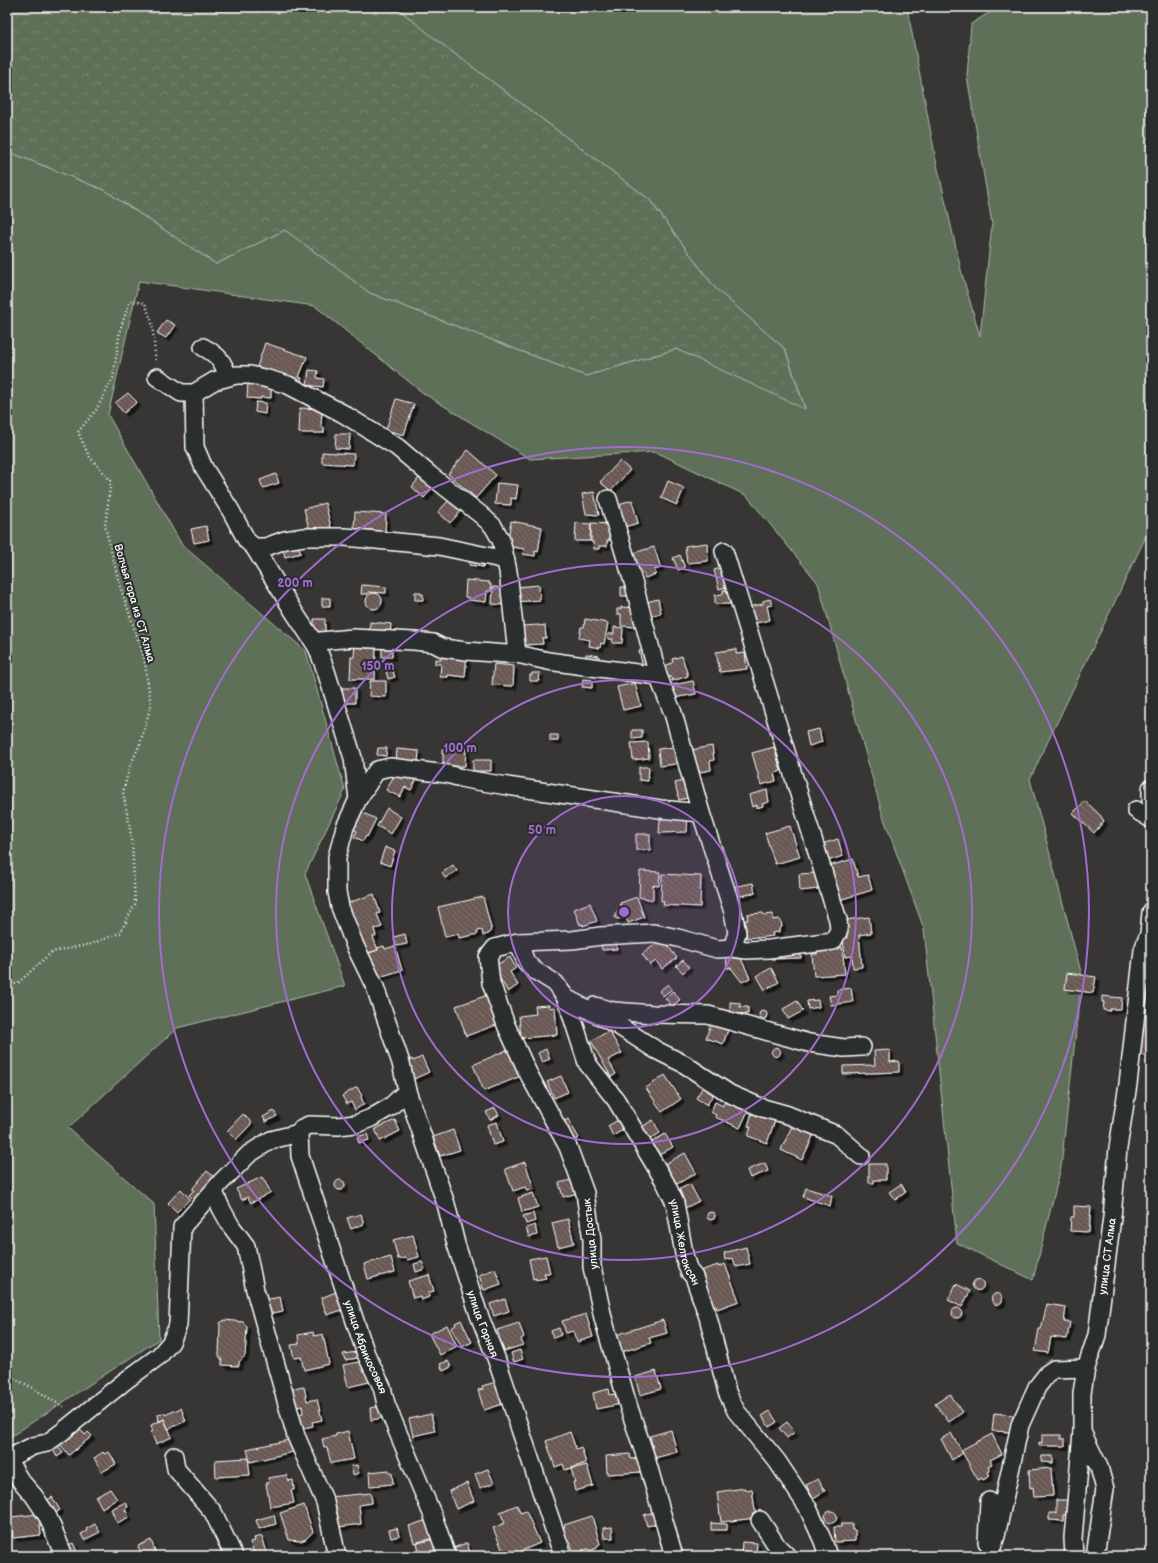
<svg xmlns="http://www.w3.org/2000/svg" width="1158" height="1563" viewBox="0 0 1158 1563" font-family="'Balsamiq Sans',sans-serif">
  <defs>
    <pattern id="forest-crowns" width="20" height="18" patternUnits="userSpaceOnUse"><rect width="20" height="18" fill="#5e7058"/><path d="M2 6a3 3 0 1 1 6 0M12 15a3 3 0 1 1 6 0" fill="none" stroke="#768571"/></pattern>
    <pattern id="building-back-hatch" width="6" height="6" patternUnits="userSpaceOnUse"><rect width="6" height="6" fill="#695852"/><path d="M-1 5l2 2M0 0l6 6M5-1l2 2" fill="none" stroke="#80716c"/></pattern>
    <filter id="shadow"><feDropShadow dx="3.5" dy="3.5" stdDeviation="0" flood-color="#0009"/></filter>
  </defs>
  <rect width="100%" height="100%" fill="#373635"/>
  <filter id="ink" filterUnits="userSpaceOnUse"><feTurbulence type="fractalNoise" baseFrequency=".025" numOctaves="2"/><feDisplacementMap in="SourceGraphic" scale="8" xChannelSelector="R" yChannelSelector="G"/><feConvolveMatrix kernelMatrix="1 2 1 2 8 2 1 2 1" color-interpolation-filters="sRGB"/></filter>
  <g filter="url(#ink)">
    <path fill="#5e7058" stroke="#aeb8ac" d="M396,7H907L936,160L962,274L980,336L992,224L967,76L971,24L998,7H1151V526L1030,779L1082,976L1061,1167L1033,1280L957,1243L924,929L883,816L818,583L747,496L656,452L530,459L423,393L315,306L139,281L108,415L182,545L306,651L345,790L305,874L345,986L177,1028L68,1128L154,1204L159,1339L7,1439V151L104,190L216,264L285,230L370,293L586,376L676,349L805,408L785,349L715,288L649,199L439,42Z"/>
    <path fill="url(#forest-crowns)" stroke="#aeb8ac" d="M7,7H396L439,42L649,199L715,288L785,349L805,409L676,349L586,376L370,293L285,230L216,264L104,190L7,151Z"/>
    <path fill="url(#building-back-hatch)" stroke="#fff" filter="url(#shadow)" d="M166,320L175,325L166,338L157,333Z
      M265,343L307,357L299,377L302,378L299,386L256,370Z
      M309,370L318,371L317,378L324,379L323,387L307,385Z
      M248,382L271,383V398L261,397V399L247,398Z
      M128,393L137,402L124,413L115,403Z
      M396,399L414,404L404,435L386,430Z
      M256,402L266,403L265,414L255,412Z
      M300,408L322,409L321,427H324V433H299Z
      M336,434H350L349,449L335,448Z
      M468,450L496,475L476,498L448,474Z
      M322,452L354,454L353,465L322,463Z
      M620,461L630,470L611,491L600,482Z
      M276,474L279,483L263,488L260,480Z
      M421,475L434,486L424,498L412,487Z
      M668,481L684,488L677,505L661,498Z
      M497,483L518,485L516,499L511,498V505L495,504Z
      M594,492L599,515L586,514L582,494Z
      M450,499L462,510L450,523L438,512Z
      M632,500L638,523L621,528L617,515L622,503Z
      M325,503L331,527L310,532L304,509Z
      M355,512L386,514L385,536L371,535L372,530L354,529Z
      M511,521L542,527L538,552L535,551V556L523,554L524,549L507,546Z
      M576,523L591,524L590,541H575Z
      M591,523L610,524L609,541L607,540V546H599V549H594L593,542H591Z
      M206,526L209,540L194,543L191,529Z
      M707,543L708,561L687,563L685,546Z
      M298,545L301,553L285,557L283,549Z
      M654,547L661,568L654,570L656,574L645,578L643,573L637,575L630,554Z
      M680,555L685,568L678,570L673,558Z
      M470,558L484,560L483,567L469,565Z
      M725,567L730,586L719,589L714,570Z
      M466,580L489,582V584H491V591H487L486,602L469,600V598L465,597Z
      M362,585L386,587V593L368,592V594H361Z
      M539,585L540,600L518,602L517,587Z
      M493,587L506,588V605L492,604Z
      M621,587H630L634,596H621Z
      M723,590H729L730,604H715V595L723,594Z
      M415,592H420V594H423V600H415Z
      M366 601a8 8 0 1 1 16 0a8 8 0 1 1-16 0Z
      M322,598H330V606H322Z
      M658,599L661,613L647,617L643,603Z
      M770,599L772,605L767,606L770,620L751,624L747,607L763,604V601Z
      M621,607L638,608L637,627L621,626V614H617V609H621Z
      M314,619H325V632L314,633Z
      M585,619L608,623L604,644L601,643L600,648L589,646L590,640L579,638L581,627H584Z
      M370,622L391,624L390,636L369,635Z
      M539,625V626L545,625L546,638H542L543,644L523,645L522,626Z
      M614,627L623,628L622,643H612L613,639H608V634H614Z
      M355,642L376,643L375,679H350L351,657H354Z
      M382,648H392V657H382Z
      M648,648L653,668L643,667L639,651Z
      M736,649V654L745,653L747,669L720,672L716,652Z
      M442,651L467,654L465,677L448,675V677H440L441,664H435V659L441,660Z
      M586,654L599,656L598,663L585,662Z
      M682,656L688,676L672,681L671,677H667L664,667L673,662L672,659Z
      M494,664L514,666L513,686L492,685Z
      M391,665L395,677L388,679L385,667Z
      M532,673H540L539,681H530V675H532Z
      M583,679L592,680V688L582,687Z
      M370,681H386V697L369,696Z
      M693,681L696,694L673,698L671,691H674L673,685Z
      M635,683L641,706L623,710L617,687Z
      M342,688H355V703H343Z
      M819,729L822,742L809,746L806,732Z
      M632,730H642V738L632,739Z
      M550,735H558V741H550Z
      M648,742L649,758L633,760L631,743Z
      M712,746L714,760L710,761L711,770L695,773L691,750Z
      M674,747L676,764L660,766L658,749Z
      M774,747L781,771L774,774L776,781L761,785L752,753Z
      M378,748H387L386,756L377,755Z
      M397,749L419,751L418,765L396,763Z
      M442,749H466L465,766H443V754H442Z
      M473,760H491V771H473Z
      M639,767H649L648,781L639,780Z
      M395,774L418,777L411,790L405,787L400,797L386,790Z
      M688,780L692,797L679,800L675,783Z
      M767,790L769,802L762,804L763,806L757,808V805L752,807L749,795Z
      M1085,801L1100,815L1104,821L1094,833L1073,813Z
      M387,808L401,817L391,834L377,826Z
      M361,812L376,819L367,837L366,836L363,841L354,837L357,831L353,829Z
      M663,812L688,813L687,832L659,833L660,819H663Z
      M790,826L800,857L775,864L765,833Z
      M636,834H650V850H636Z
      M838,839L843,856L827,861L822,844Z
      M385,847L395,851L390,866L380,862Z
      M853,859L858,877L868,875L872,890L839,900L829,866Z
      M453,865L457,871L445,878L442,873Z
      M640,871L660,872L659,886L653,885V900L639,897Z
      M817,873L818,889L800,891L799,874Z
      M662,874L701,876L700,907L663,905L664,901H661Z
      M753,883L755,893L735,897L733,887Z
      M374,894L380,913L377,914L382,927L374,929L376,936L373,937L378,950L365,954L348,903Z
      M483,897L491,928L490,933L483,936L482,930L477,931L478,934L459,938L458,934L445,937L438,907Z
      M637,897L644,917L628,923L626,917L618,919L615,918V913L622,908L620,903Z
      M590,903L597,921L583,926V924L580,925L574,909Z
      M763,913L764,915L773,914V920L779,919L781,921L782,927L779,929V932L772,933L773,936L757,938V937L747,938L745,920H748L747,914Z
      M869,917L871,933L859,935L862,967L853,968L852,956L845,957L843,938H847L845,920Z
      M405,934L407,944L396,946L394,937Z
      M663,939L677,958L662,969L656,961L650,965L642,954Z
      M616,942L617,949L602,950L601,943Z
      M384,946L385,949L395,946L402,970L373,979L365,954L378,950L377,948Z
      M842,947L845,974L814,976L812,954H817V949Z
      M801,950V958L772,959L771,952Z
      M739,954L750,978L742,982L731,968H727L726,955Z
      M510,957L516,968L510,972L518,985L508,992L493,967Z
      M683,960L689,967L683,973L676,966Z
      M771,968L779,982L765,990L757,976Z
      M1067,973L1096,977L1093,993L1065,989Z
      M1150,974H1151V1002H1148Z
      M668,984L672,989L663,996L659,991Z
      M851,988L853,1002L831,1005L829,996L837,995V990Z
      M673,991L680,1000L672,1006L665,998Z
      M488,995L499,1024L466,1036L456,1006Z
      M1102,996L1122,998L1121,1009H1110V1011L1103,1010L1104,1002H1102Z
      M818,1000L819,1007L808,1009L807,1001Z
      M797,1001L803,1011L788,1019L783,1009Z
      M730,1002L740,1003V1007H748V1014L730,1013Z
      M549,1005V1008L555,1007L557,1035L521,1038L519,1016L536,1014L535,1006Z
      M759 1015a4 4 0 1 1 8 0a4 4 0 1 1-8 0Z
      M1144,1015L1151,1016V1056L1139,1055Z
      M712,1021L729,1027L723,1044L706,1038Z
      M609,1031L622,1053L608,1060L616,1074L611,1077L591,1041Z
      M771.5 1052a4.5 4.5 0 1 1 9 0a4.5 4.5 0 1 1-9 0Z
      M509,1049L521,1076L484,1091L473,1065Z
      M546,1049L550,1059L542,1062L538,1053Z
      M890,1050V1062L899,1061V1072L843,1074V1066L875,1065L874,1051Z
      M422,1057L429,1072L414,1079L406,1061L412,1059L413,1061Z
      M665,1075L681,1099L662,1112L646,1088Z
      M561,1076L568,1092L554,1098L547,1082Z
      M704,1085L715,1091L707,1105L696,1098Z
      M357,1087L362,1096L361,1097L364,1104L355,1110L351,1102L347,1104L342,1096Z
      M725,1101L748,1111L740,1128L715,1117L716,1115L711,1112L715,1102L723,1106Z
      M495,1108L499,1115L490,1120L486,1112Z
      M753,1109L776,1117L767,1143L748,1136L751,1127L748,1126Z
      M274,1111L277,1116L266,1122L263,1117Z
      M243,1114L252,1123L236,1140L227,1131Z
      M568,1119L579,1138L571,1143L560,1124Z
      M395,1120L400,1131L380,1141L375,1129Z
      M618,1120L624,1129L613,1136L608,1126Z
      M653,1120L660,1133L647,1141L640,1128Z
      M497,1122L503,1142L493,1145L487,1125Z
      M793,1124L814,1134L802,1160L781,1150Z
      M453,1130L460,1150L440,1156L433,1137Z
      M367,1134L369,1140L359,1143L357,1137Z
      M665,1134L673,1147L659,1155L652,1142Z
      M685,1153L696,1173L677,1184L665,1164Z
      M525,1162L534,1189L527,1191L525,1187L513,1191L505,1169Z
      M765,1163L768,1171L750,1178L747,1170Z
      M869,1164H886V1180H874V1183H869Z
      M207,1171L214,1177L208,1183V1188L195,1201L189,1195L193,1191V1188Z
      M262,1177L271,1192L251,1203L248,1197L242,1200L236,1189Z
      M575,1179L578,1193L563,1197L559,1183Z
      M335 1185a5 5 0 1 1 10 0a5 5 0 1 1-10 0Z
      M690,1184L699,1201L685,1208L676,1191Z
      M901,1184L906,1192L895,1200L889,1192Z
      M806,1188L832,1196L830,1206L803,1197Z
      M181,1189L190,1199L177,1212L168,1203Z
      M533,1193L538,1207L522,1212L518,1198Z
      M1074,1206L1091,1207L1089,1232L1070,1231L1071,1217H1074Z
      M707 1216a4 4 0 1 1 8 0a4 4 0 1 1-8 0Z
      M533,1213L535,1221L526,1224L523,1216Z
      M361,1214L364,1224L351,1229L347,1218Z
      M568,1219L574,1243L558,1247L552,1223Z
      M535,1225L537,1235L529,1237L526,1228Z
      M413,1235L419,1257L407,1260L405,1258L398,1259L393,1240Z
      M746,1247L750,1264L736,1267L733,1258L725,1260L724,1253Z
      M546,1256L550,1273H544L546,1278L536,1280V1278L533,1279L529,1259Z
      M391,1257L395,1272L368,1279L364,1264Z
      M422,1262L425,1269L416,1272L414,1264Z
      M725,1264L739,1301L717,1309L716,1306L714,1307L706,1287L697,1272L718,1265V1267Z
      M495,1269L501,1284L484,1290L479,1275Z
      M429,1275L434,1291L428,1293L429,1297L421,1300L420,1296L413,1298L408,1281Z
      M972.5 1285a5.5 5.5 0 1 1 11 0a5.5 5.5 0 1 1-11 0Z
      M956,1284L970,1291L962,1307L948,1300Z
      M336,1292L342,1310L327,1315L321,1298Z
      M991.5 1299a5.5 5.5 0 1 1 11 0a5.5 5.5 0 1 1-11 0Z
      M280,1297L283,1311L267,1314L264,1300Z
      M505,1299L509,1311L494,1316L490,1304Z
      M1047,1304L1066,1307L1064,1322H1070L1067,1339L1051,1337L1048,1353L1035,1351L1039,1329H1041Z
      M952 1313a5 5 0 1 1 10 0a5 5 0 1 1-10 0Z
      M586,1314L593,1337L577,1342L573,1331L566,1333L562,1321Z
      M225,1320L243,1322L247,1327L245,1356L239,1362V1366L222,1365V1360L219,1356L220,1323Z
      M461,1320L472,1342L462,1347L451,1328L456,1325L455,1323Z
      M663,1320L667,1333L649,1338L651,1343L621,1352L616,1335Z
      M519,1323L524,1337L521,1339L523,1345L504,1351L497,1330Z
      M447,1325L457,1346L440,1355L429,1334Z
      M559,1328L561,1335L553,1338L551,1331Z
      M313,1332L314,1336L323,1334L329,1364L304,1370L301,1357L294,1358L291,1345L299,1344L298,1335Z
      M520,1350L523,1359L514,1362L511,1353Z
      M357,1352L358,1358L345,1360L343,1354Z
      M364,1361L369,1382L348,1387L343,1365Z
      M448,1361L451,1367L443,1371L440,1364Z
      M656,1371L661,1389L640,1395L635,1377Z
      M496,1382L503,1404L484,1410L478,1390L483,1389L482,1386Z
      M304,1387L307,1401L317,1399L322,1420L312,1422L313,1426L299,1429L296,1415L303,1413L302,1406L292,1408L288,1390Z
      M609,1389L610,1395L619,1393L621,1404L596,1409L593,1393Z
      M950,1394L963,1412L949,1422L935,1404Z
      M380,1406L382,1418L371,1420L370,1408Z
      M181,1408L186,1421L168,1429L164,1419L159,1422L158,1414L164,1413L165,1415Z
      M770,1411L777,1422L769,1427L762,1416Z
      M994,1413L1013,1415L1011,1432L992,1431Z
      M431,1414L435,1431L413,1436L409,1419Z
      M164,1419L172,1437L156,1444L151,1432L153,1431L151,1425Z
      M787,1422L795,1432L787,1438L779,1428Z
      M76,1425L85,1435L88,1432L92,1436L69,1455L57,1440Z
      M671,1430L677,1452L655,1458L650,1436Z
      M348,1431L354,1459L331,1463L327,1448L324,1447L322,1439L336,1436V1434Z
      M570,1432L576,1449L581,1447L586,1463L565,1470L563,1464L555,1467L546,1441Z
      M951,1433L963,1453L952,1460L941,1439Z
      M992,1434L1002,1454L990,1460L992,1464L988,1466L990,1471L988,1472L990,1476L983,1480L982,1478L978,1480L961,1450Z
      M1042,1435H1061V1439H1065V1446H1039V1442L1042,1443Z
      M294,1439L297,1451L250,1462L247,1449Z
      M58,1445L63,1453L57,1457L52,1448Z
      M103,1452L104,1454L109,1452L116,1464L102,1472L94,1458Z
      M630,1454L631,1459L642,1458L643,1472L607,1474L606,1456Z
      M1042,1456H1053V1463L1041,1462Z
      M248,1458L250,1475L216,1477L215,1460Z
      M357,1465L359,1473L353,1475L351,1466Z
      M587,1465L593,1486L575,1491L573,1482H575L571,1469Z
      M1051,1468L1053,1496L1034,1497L1033,1487L1030,1488L1029,1470Z
      M488,1469L494,1483L480,1488L475,1474Z
      M389,1470V1473H392L393,1484L370,1486L369,1472Z
      M287,1475L288,1481L293,1480L294,1490H291L294,1503L270,1507L266,1483H269L268,1478Z
      M818,1479L825,1491L813,1498L806,1485Z
      M467,1483L474,1501L456,1509L449,1491Z
      M745,1488V1490L752,1489L756,1518L721,1522L717,1492Z
      M110,1489L117,1499L102,1508L96,1497Z
      M371,1493L372,1503L359,1505L361,1524L339,1527L337,1512L331,1513L329,1497Z
      M52,1497L60,1510L54,1514L46,1501Z
      M1056,1500H1067V1515H1063V1521L1049,1520V1513H1056Z
      M126,1502L128,1507L125,1509L129,1517L117,1523L111,1509Z
      M304,1505L313,1532L306,1539L301,1541L289,1540L280,1513Z
      M517,1505L521,1513L526,1511L540,1543L521,1551L520,1556H505L493,1528L505,1523L500,1512Z
      M825 1517a6 6 0 1 1 12 0a6 6 0 1 1-12 0Z
      M654,1512L657,1524L647,1526L644,1515Z
      M39,1514L41,1535L13,1538L11,1517Z
      M274,1515L276,1524L259,1529L256,1520Z
      M592,1516L600,1544L597,1546V1548L590,1551L589,1549L582,1550L583,1553L574,1555L570,1542L562,1544L557,1530L565,1527L564,1525Z
      M430,1519L434,1538L414,1543L409,1526Z
      M711,1523L727,1524V1530H711Z
      M95,1524L100,1532L84,1540L81,1534L87,1531L86,1529Z
      M841,1524H852V1530H855V1541L835,1542L834,1527H841Z
      M612,1527L613,1538H604L603,1528Z
      M397,1528L399,1536L391,1538L389,1530Z
      M262,1536L268,1556H255L250,1542L255,1541L254,1538Z
      M435,1539L438,1550L420,1555L417,1543Z
      M151,1540L157,1556H142L138,1546Z
      M742,1542L757,1543L756,1556H741Z
      M73,1543L79,1556H68L64,1547Z
      M467,1543L471,1556H452L450,1549Z"/>
    <g fill="none" stroke-linecap="round" stroke-linejoin="round">
      <g stroke="#fff" stroke-width="20">
        <g id="street">
          <path d="M203,347C218,355 223,361 228,377"/>
          <path d="M157,377L181,393H194L214,381L236,375H250L268,379L288,385L342,413L397,447L430,475L481,515L493,526L501,540L508,571L517,654L548,661L658,676"/>
          <path d="M194,393L195,447L204,468L231,511L247,541L254,547H266L285,540L304,537H345L439,546L506,560"/>
          <path d="M608,499L634,585L658,676L673,713L701,813L733,912L737,933L732,948"/>
          <path d="M254,547L294,612L317,647"/>
          <path d="M1151,788V801"/>
          <path d="M358,799L353,758L326,671L317,647L320,641L353,638L414,641L433,643L443,648L466,651L507,654H517"/>
          <path d="M1136,810L1151,819"/>
          <path id="s1" d="M518,942L526,962L534,970L555,983L566,998L587,1063L616,1100L665,1182L675,1203L685,1259L689,1271L694,1277L708,1317L727,1392L736,1411L777,1461L807,1506L823,1541L828,1556"/>
          <path d="M566,998L619,1026L656,1050L684,1064L730,1094L763,1108L788,1115L837,1135L861,1156"/>
          <path d="M595,1006L613,1011L654,1014L708,1015L809,1043L844,1048L862,1047"/>
          <path id="s2" d="M407,1091L446,1204L456,1244L479,1315L496,1358L563,1556"/>
          <path id="s3" d="M299,1133L300,1156L366,1354L382,1387L386,1404L433,1516L447,1556"/>
          <path d="M214,1192L221,1208L231,1226L246,1246L255,1290L296,1436L325,1502L337,1556"/>
          <path d="M174,1456L176,1469L213,1512L234,1556"/>
          <path d="M7,1462H9L20,1480L34,1496L48,1517L64,1556"/>
          <path d="M9,1462L11,1457L33,1446L47,1443L62,1432L125,1381L159,1356L171,1342L178,1325L182,1227L221,1182L249,1154L271,1140L299,1133L302,1128L309,1125L338,1126L356,1124L371,1118L390,1107L407,1091L401,1063L375,987L355,946L340,907L337,892V857L345,827L358,799L377,770L390,767L447,774L465,779L501,785L660,809L701,813"/>
          <path d="M760,1520L777,1546L787,1556"/>
          <path d="M987,1542L989,1501"/>
          <path d="M674,1556L646,1458L628,1405L603,1318L592,1267V1240L585,1193L568,1147L528,1073L506,1025L491,983L488,957L495,948L518,942L572,940L601,936L654,933L678,938L717,949L732,948L746,950L769,949L833,941L839,930L838,920L724,551"/>
          <path d="M989,1556L996,1536L1020,1425L1037,1387L1048,1373L1054,1369L1086,1368"/>
          <path d="M1074,1556L1073,1538L1082,1432"/>
          <path id="s4" d="M1095,1556L1105,1489L1099,1467L1082,1432V1393L1086,1368L1097,1335L1112,1217L1118,1148L1128,1084L1143,950L1149,934L1151,912"/>
        </g>
      </g>
      <path stroke="#fff" stroke-width="2.5" stroke-dasharray="1 3" stroke-linecap="butt" d="M7,986L18,983L52,952L91,944L120,933L135,904L132,840L123,792L130,766L140,744L151,705L144,657L120,586L105,526L111,481L89,456L78,432L96,410L113,378L120,330L130,301L145,303L152,323L156,363
        M7,1375L31,1387L65,1408"/>
      <use href="#street" stroke="#2a2d2e" stroke-width="17"/>
    </g>
  </g>
  <circle cx="624" cy="912" r="116" fill="#a36bd2" fill-opacity=".12"/>
  <g fill="none" stroke="#a36bd2" stroke-width="2">
    <circle cx="624" cy="912" r="116"/>
    <circle cx="624" cy="912" r="232"/>
    <circle cx="624" cy="912" r="348"/>
    <circle cx="624" cy="912" r="465"/>
  </g>
  <g text-anchor="middle" stroke-width="4" stroke-linejoin="round" paint-order="stroke">
    <g font-size="11" fill="#fff" stroke="#2a2d2e">
      <text transform="translate(135 603) rotate(74)" y="4">Волчья гора из СТ Алма</text>
      <text transform="translate(590 1234) rotate(-96)" y="4">улица Достык</text>
      <text dy="4" stroke="none"><textPath href="#s1" startOffset="351">улица Желтоксан</textPath></text>
      <text dy="4" stroke="none"><textPath href="#s4" startOffset="308">улица СТ Алма</textPath></text>
      <text dy="4" stroke="none"><textPath href="#s2" startOffset="245">улица Горная</textPath></text>
      <text dy="4" stroke="none"><textPath href="#s3" startOffset="225">улица Абрикосовая</textPath></text>
    </g>
  </g>
  <circle cx="624" cy="912" r="6" fill="#a36bd2" stroke="#2a2d2e" stroke-width="2"/>
  <g font-size="12" text-anchor="middle" font-weight="bold" fill="#a36bd2" stroke="#2a2d2e" stroke-width="4" stroke-linejoin="round" paint-order="stroke">
    <text x="295" y="587">200 m</text>
    <text x="378" y="670">150 m</text>
    <text x="460" y="752">100 m</text>
    <text x="542" y="834">50 m</text>
  </g>
  <rect width="1158" height="1563" fill="none" stroke="#2a2d2e" stroke-width="24"/>
  <rect x="12" y="12" width="1134" height="1539" fill="none" stroke="#fff" stroke-width="1.5" filter="url(#ink)"/>
</svg>
